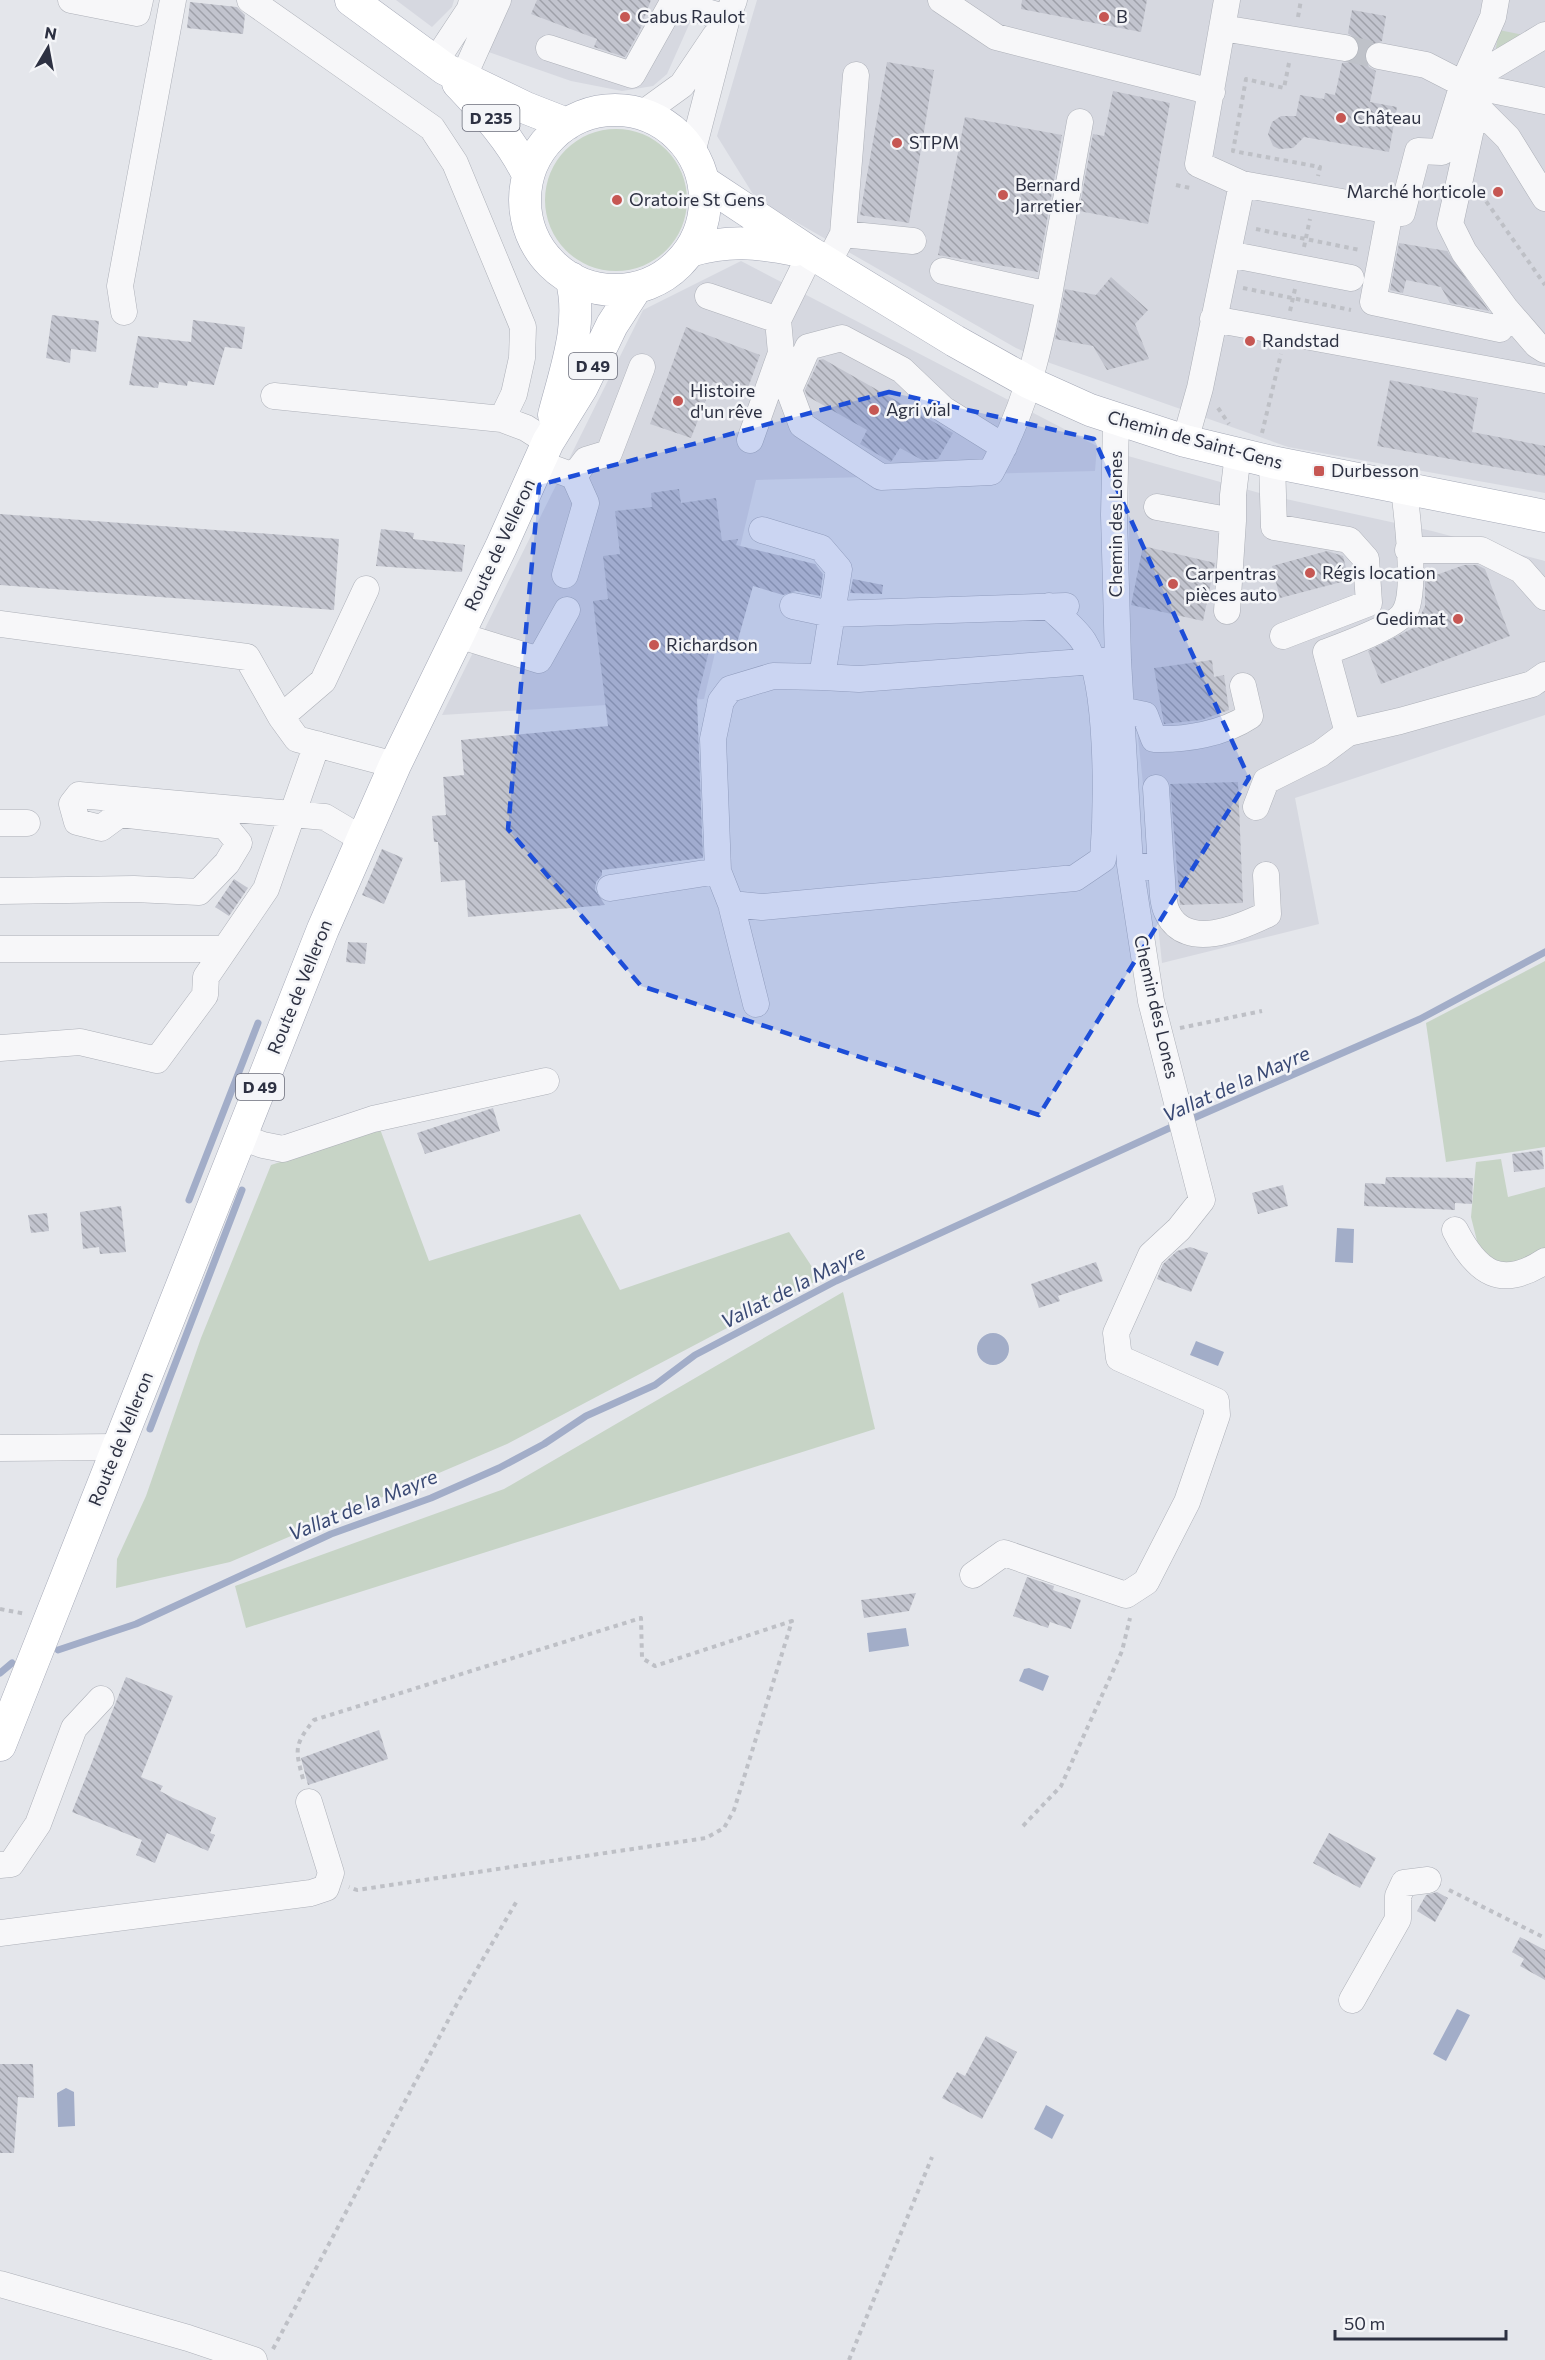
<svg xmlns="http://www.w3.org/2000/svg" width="1545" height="2360" viewBox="0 0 1545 2360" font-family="Commissioner,sans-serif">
  <defs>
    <pattern id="building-back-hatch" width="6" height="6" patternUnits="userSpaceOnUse" patternTransform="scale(1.5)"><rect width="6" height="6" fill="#c2c4ce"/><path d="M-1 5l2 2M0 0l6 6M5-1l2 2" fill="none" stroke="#9ea0a9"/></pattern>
  </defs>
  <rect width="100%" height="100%" fill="#e4e6eb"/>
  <path fill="#d6d8e0" d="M396,0H454L452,7L432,27Z
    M462,0H700L667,74L653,86L622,91L571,81L437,34Z
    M757,0H1545V493L1288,447L1050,363L1016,348L756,199L717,136Z
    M741,261L1097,446L1095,471L756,480L704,699L442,715L643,310Z
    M1128,456L1263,494L1432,531L1545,561V715L1295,798L1319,924L1162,963L1131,671Z"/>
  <path fill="#c7d4c6" d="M1499,30L1529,36L1498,51L1496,48Z
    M545 200a71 71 0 1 1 142 0a71 71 0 1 1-142 0Z
    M1545,961V1147L1446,1162L1426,1023Z
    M380,1129L429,1261L580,1214L620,1290L789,1232L820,1279L507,1444L230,1562L116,1588L117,1559L146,1496L201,1338L271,1165Z
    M1501,1159L1508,1197L1545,1187V1255L1496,1268L1478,1245L1471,1217L1476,1162Z
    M843,1292L875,1429L246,1628L235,1586L504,1489Z"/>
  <path fill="#a2adc8" d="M1337,1228L1354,1229L1353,1263L1335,1262Z
    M977 1349a16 16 0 1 1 32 0a16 16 0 1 1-32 0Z
    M1196,1341L1224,1352L1218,1366L1190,1355Z
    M906,1628L909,1646L869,1652L867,1633Z
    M1029,1668L1049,1676L1043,1691L1019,1681L1024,1669Z
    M1457,2009L1470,2015L1446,2061L1433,2054Z
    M66,2088L74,2092L75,2126L58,2127L57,2093Z
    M1046,2105L1064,2115L1052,2139L1034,2129Z"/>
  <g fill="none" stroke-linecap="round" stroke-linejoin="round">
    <path stroke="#a2adc8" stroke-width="7" d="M1187,1121L1420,1019L1545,952
      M189,1200L258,1023
      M150,1429L242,1190
      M58,1650L136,1624L331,1534L431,1498L499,1468L544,1444L586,1416L655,1385L695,1355L836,1281L1176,1125
      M0,1673L12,1663"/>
  </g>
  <path fill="url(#building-back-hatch)" d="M537,0H651L639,32L625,57L594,47L597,39L531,14Z
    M1022,0H1147L1141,32L1021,9Z
    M190,2L237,7L245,15L243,34L187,28Z
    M1352,10L1386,16L1382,41L1368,46L1364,54L1369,67L1376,71L1370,102L1397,107L1389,152L1304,137L1293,148L1279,149L1273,146L1268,134L1272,122L1281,116H1296L1300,95L1324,99L1325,93L1335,95L1342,63L1351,62L1357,57L1359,42L1348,33Z
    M887,62L934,70L909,223L860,215Z
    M1113,91L1170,103L1148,224L1079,211L1093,134L1104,136Z
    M965,117L1062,135L1038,272L938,255Z
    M1399,243L1447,251L1489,311L1450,303L1441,287L1406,280L1403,293L1390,290Z
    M1111,277L1148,310L1135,324L1149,359L1107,370L1093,346L1055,339L1065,289L1096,295Z
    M52,315L99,321L96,352L71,349L70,363L46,358Z
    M193,320L245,327L242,349L225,347L214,385L188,381L187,386L159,382L158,388L129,385L138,336L191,342Z
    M686,327L760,355L746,393L713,382L691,438L650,424Z
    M823,359L953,433L938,459L922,460L900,448L891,462L860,444L867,430L807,396L805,390L819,360Z
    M1390,380L1478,398L1472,432L1545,446V476L1377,446Z
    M679,489L681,503L716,498L722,541L738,539L736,545L815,564L823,574L820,596L796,591L783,595L753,586L736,647L725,643L722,653L709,651L697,699L703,858L602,870V875L596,882L595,890L605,905L468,917L465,880L441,882L438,842H434L432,816L446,815L443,777L464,775L461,740L608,726L593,601L608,599L603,556L620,554L615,511L652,507L651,493Z
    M0,514L339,539L334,610L0,585Z
    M381,529L414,533L413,539L465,545L462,572L376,566Z
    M1143,546L1215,563L1203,621L1131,605Z
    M1327,551L1343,556L1349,580L1280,598L1272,566Z
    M1464,565H1477L1485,569L1510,636L1381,684L1368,651L1415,627L1425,606V579Z
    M853,579L883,585L882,594L850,593Z
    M1212,660L1214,677L1224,675L1229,710L1201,720L1164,724L1154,668Z
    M1238,782L1243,903L1180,905L1170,784Z
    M382,849L403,858L384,904L362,895Z
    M234,879L248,888L229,916L215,907Z
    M348,942L367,943L365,964L346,962Z
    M493,1108L500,1131L425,1154L417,1133Z
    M1542,1150L1544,1169L1514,1172L1512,1154Z
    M1386,1177L1473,1178L1472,1204L1455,1203V1210L1364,1206L1365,1183L1385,1184Z
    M1283,1185L1288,1206L1258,1214L1252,1193Z
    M121,1206L126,1252L100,1254L99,1247L83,1249L80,1212Z
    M47,1213L49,1231L31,1233L28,1215Z
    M1190,1247L1208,1253L1191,1292L1157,1279L1163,1264L1177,1251Z
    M1096,1262L1103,1281L1058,1296L1060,1301L1039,1308L1031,1284Z
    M1027,1577L1054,1586L1053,1590L1081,1600L1071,1629L1050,1622L1048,1628L1013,1616Z
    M916,1593L909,1611L864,1618L861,1600Z
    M126,1677L173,1696L141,1777L163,1786L160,1791L173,1798L216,1818L210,1833L215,1835L208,1851L167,1833L155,1863L136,1855L142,1840L72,1812Z
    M379,1730L388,1759L308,1785L301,1758Z
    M1329,1833L1376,1858L1360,1888L1313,1863Z
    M1437,1892L1448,1898L1435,1922L1417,1911L1426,1895Z
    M1520,1937L1545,1950V1980L1520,1966L1524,1959L1512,1952Z
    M986,2036L1017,2052L982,2119L942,2098L957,2072L965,2076Z
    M0,2064H33L34,2098L18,2097L14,2153H0Z"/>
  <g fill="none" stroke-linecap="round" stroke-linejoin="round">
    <path stroke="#bfc2c9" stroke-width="26" stroke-dasharray="26 13" stroke-linecap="butt" d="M1345,48L1379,56"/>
    <g stroke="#adb0b8" stroke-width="27">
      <path id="minor" d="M71,0L137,13L140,0
        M250,0L432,128L455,163L523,327L522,358L514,394L502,419L526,428L548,442
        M941,0L996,37L1212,92
        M1227,0L1198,164L1242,184L1402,213L1418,151L1442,152L1463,84L1493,17L1496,0
        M1222,28L1345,48
        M549,48L632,75L673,2L727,18
        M1379,56L1426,65L1463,84L1545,35
        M435,62L470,9L472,0
        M463,78L498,0
        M1545,101L1463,84L1476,106L1508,138L1545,198
        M1476,106L1450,224L1464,252L1505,308L1537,345L1545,350
        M642,114L682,85L715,36
        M692,153L727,18L734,0
        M1390,211L1373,302L1500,329
        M843,234L913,241
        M1228,254L1351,278
        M828,263L843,234L856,75
        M943,271L1049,295C1037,361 1023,412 991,472L881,477L802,425L789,390L808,347L842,338L902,370L943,409L1004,447
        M1049,295L1080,122
        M708,296L778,320L811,253
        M124,312L120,286L173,0
        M1213,319L1545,380
        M274,396L502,419
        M750,440L781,353L778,320
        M1185,441L1200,388L1242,184
        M1272,462L1274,527L1349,540L1366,559L1369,603L1283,636
        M538,463L574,476L586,503L565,575
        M574,476L586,460L609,453L642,367
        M1404,489C1407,514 1417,594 1404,613C1396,626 1342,646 1326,652L1348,733L1400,721L1532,684L1545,675
        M1157,507L1233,521V495L1238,454
        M1408,550H1481L1521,570L1545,597
        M366,589L323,681L281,717L297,739L395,765
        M793,606L831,614L1066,606
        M1227,611L1233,521
        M0,624L247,657L281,717
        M458,635L539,660L567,610
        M822,677L859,679L1109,660
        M1121,710L1145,715L1154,739C1186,740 1223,734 1250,716L1243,686
        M1156,788L1161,868
        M1256,807L1266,781L1320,754L1348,733
        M0,823H27
        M1130,865L1161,868C1163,882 1161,902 1168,914C1187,951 1239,928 1268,914L1266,875
        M610,888L718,871
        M0,891L134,889L199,892L227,863L239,843L225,826L120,814L101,828L77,822L72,804L79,795L325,817L362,839
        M731,904L762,907L1075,878L1103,859C1107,809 1110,682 1084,642C1076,629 1060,617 1049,606
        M0,949H225
        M756,1004L731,904L718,871L713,739L721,701L730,689L773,676L822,677L839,569L821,548L762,530
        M0,1048L80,1042L157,1060L205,995L206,977L266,889L317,744
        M240,1137L263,1145L283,1149L373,1119L546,1081
        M1455,1230C1477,1273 1501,1290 1545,1261
        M0,1448L118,1447
        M973,1575L1004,1553L1126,1595L1146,1582L1187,1502L1217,1415L1216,1401L1119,1358L1116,1333L1151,1255L1179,1229L1202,1200L1151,1001L1130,865L1118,660L1114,515L1116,420
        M0,1865L11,1864L38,1824L74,1728L101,1699
        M0,1933L311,1893L326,1888L331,1873L309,1802
        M1352,2000L1398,1919V1896L1404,1883L1428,1880
        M0,2284L188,2338L254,2360"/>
    </g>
    <g stroke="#a4a8b6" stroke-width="33">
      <path id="major" d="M351,0L445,69L526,108L567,124
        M458,83C485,112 511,139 528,175
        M525 200a90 90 0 1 1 180 0a90 90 0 1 1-180 0Z
        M704,182L811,253L955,341L1030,383L1090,410L1185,441L1272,462L1545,516
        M690,251C727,240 757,242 796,250
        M554,415C565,372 584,322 571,278
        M0,1745L323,929L395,765L501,547L548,442L582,387L612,325L636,288"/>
    </g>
    <path stroke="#bec0c6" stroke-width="4" stroke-dasharray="4.5 4.5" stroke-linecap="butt" d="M1298,17L1301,0
      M1289,63L1284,88L1246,79L1233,151L1320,167L1318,176
      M1176,185L1190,188
      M1481,194L1545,285
      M1256,229L1360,250
      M1304,247L1310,219
      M1243,288L1351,310
      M1290,311L1295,289
      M1218,408L1229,424
      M1262,433L1281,354
      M1180,1028L1262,1011
      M0,1609L26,1614
      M303,1779C295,1749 294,1745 314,1720L641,1618L642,1658L655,1666L792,1621L734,1810L724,1828L706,1838L357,1890L349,1887
      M1023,1826L1061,1786L1122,1651L1130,1618
      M1449,1890L1545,1938
      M273,2349L459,2000L518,1899
      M849,2360L932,2157"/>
    <use href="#minor" stroke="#f7f7f9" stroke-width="26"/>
    <use href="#major" stroke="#fff" stroke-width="32"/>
  </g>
  <path fill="#1d4ed8" fill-opacity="0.2" stroke="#1d4ed8" stroke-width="4.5" stroke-dasharray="12 8" stroke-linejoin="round" d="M889,392L1094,439L1249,778L1039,1115L641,986L508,829L539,485Z"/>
  <g fill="#c65753" stroke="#f4f5f8" stroke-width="2">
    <circle cx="625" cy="17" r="6"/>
    <circle cx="1104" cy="17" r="6"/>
    <circle cx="1341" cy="118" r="6"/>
    <circle cx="897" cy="143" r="6"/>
    <circle cx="1498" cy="192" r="6"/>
    <circle cx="1003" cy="195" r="6"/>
    <circle cx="617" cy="200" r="6"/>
    <circle cx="1250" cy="341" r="6"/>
    <circle cx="678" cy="401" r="6"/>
    <circle cx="874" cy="410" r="6"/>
    <rect x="1313" y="465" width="12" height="12" rx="3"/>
    <circle cx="1310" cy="573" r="6"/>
    <circle cx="1173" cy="584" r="6"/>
    <circle cx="1458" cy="619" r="6"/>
    <circle cx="654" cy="645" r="6"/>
  </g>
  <g text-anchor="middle" stroke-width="5" stroke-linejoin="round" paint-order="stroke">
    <g fill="#f4f5f8" stroke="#696c79" stroke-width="1.5">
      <rect x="462.5" y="105" width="57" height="26" rx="4.5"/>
      <rect x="569" y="353" width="48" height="26" rx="4.5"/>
      <rect x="236" y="1074" width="48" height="26" rx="4.5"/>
    </g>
    <g font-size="16" font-weight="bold" fill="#2d3142">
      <text x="491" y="124">D 235</text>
      <text x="593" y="372">D 49</text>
      <text x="260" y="1093">D 49</text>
    </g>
    <g font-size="18" fill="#2d3142" stroke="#f4f5f8" text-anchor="start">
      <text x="637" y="23">Cabus Raulot</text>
      <text x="1116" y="23">B</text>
      <text x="1353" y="124">Château</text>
      <text x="909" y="149">STPM</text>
      <text x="1015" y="191">Bernard<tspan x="1015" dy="21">Jarretier</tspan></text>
      <text x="1486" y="198" text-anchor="end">Marché horticole</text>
      <text x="629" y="206">Oratoire St Gens</text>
      <text x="1262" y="347">Randstad</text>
      <text x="690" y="397">Histoire<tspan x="690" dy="21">d'un rêve</tspan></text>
      <text x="886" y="416">Agri vial</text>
      <text x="1331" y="477">Durbesson</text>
      <text x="1322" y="579">Régis location</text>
      <text x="1185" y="580">Carpentras<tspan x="1185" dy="21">pièces auto</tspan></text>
      <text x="1446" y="625" text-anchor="end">Gedimat</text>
      <text x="666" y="651">Richardson</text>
    </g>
    <g font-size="18" fill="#2d3142" stroke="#f4f5f8">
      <text transform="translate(1195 440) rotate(15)" y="6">Chemin de Saint-Gens</text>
      <text transform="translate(1116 524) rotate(-90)" y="6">Chemin des Lones</text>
      <text transform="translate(500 545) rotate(-65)" y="6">Route de Velleron</text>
      <text transform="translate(300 987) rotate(-68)" y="6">Route de Velleron</text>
      <text transform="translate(1156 1007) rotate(77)" y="6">Chemin des Lones</text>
      <text transform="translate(121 1439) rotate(-68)" y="6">Route de Velleron</text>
    </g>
    <g font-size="20" font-style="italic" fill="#394974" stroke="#f4f5f8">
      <text transform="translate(1236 1084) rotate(-24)" y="7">Vallat de la Mayre</text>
      <text transform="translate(793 1287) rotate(-27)" y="7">Vallat de la Mayre</text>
      <text transform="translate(363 1505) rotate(-22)" y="7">Vallat de la Mayre</text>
    </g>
  </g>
  <g transform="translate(48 48) rotate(10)" stroke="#f4f5f8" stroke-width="4.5" paint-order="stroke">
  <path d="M0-4.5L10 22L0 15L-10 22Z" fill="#2d3142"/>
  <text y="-9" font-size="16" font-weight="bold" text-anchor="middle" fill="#2d3142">N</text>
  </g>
  <path d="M1335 2330v9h171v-9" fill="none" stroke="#2d3142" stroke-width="3"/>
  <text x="1344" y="2330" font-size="18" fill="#2d3142" stroke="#f4f5f8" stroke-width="4.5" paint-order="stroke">50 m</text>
</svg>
